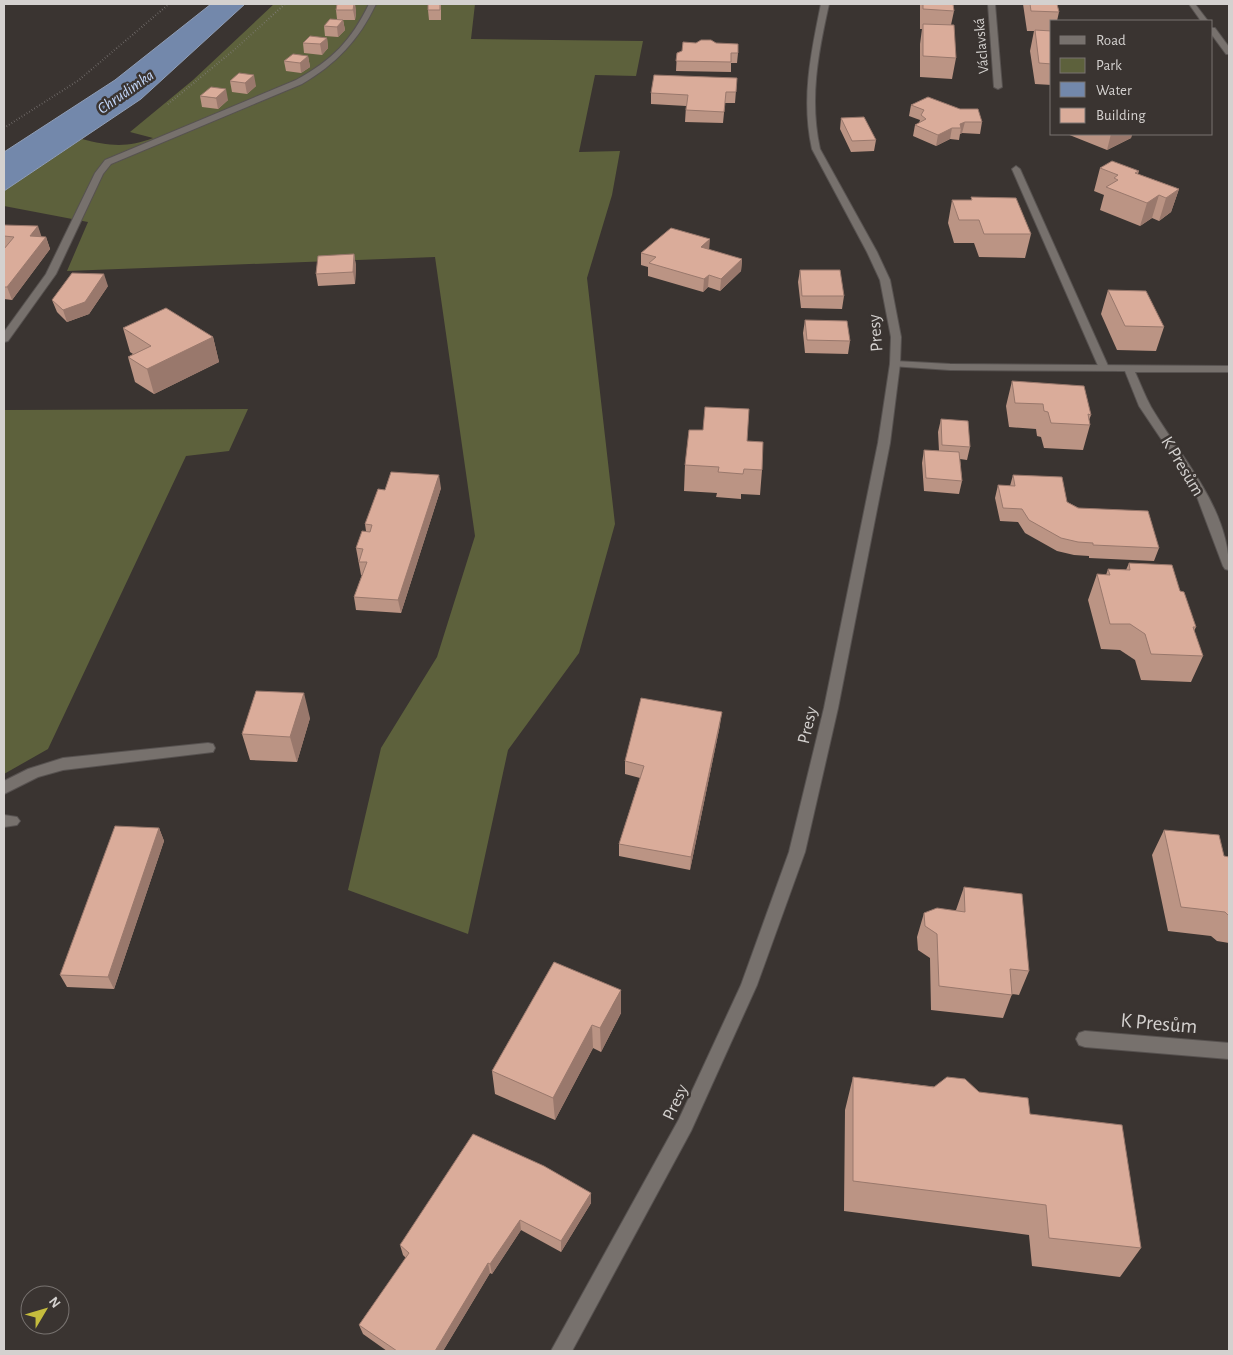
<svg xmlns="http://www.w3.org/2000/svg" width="1233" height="1355" viewBox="0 0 1233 1355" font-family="'Alegreya Sans',sans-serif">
  <rect width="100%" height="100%" fill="#3a3431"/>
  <path fill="#5d613c" d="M274,4H475L471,39L643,41L636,76L595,75L579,152L620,151L612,195L587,278L615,524L579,653L508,750L468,934L348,890L381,748L437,657L475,536L435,257L67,271L88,222L4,206V191L82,139C108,146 128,148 153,138L130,132L193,80Z
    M248,409L229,451L186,456L48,749L4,774V410Z"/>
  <path fill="#7388ab" stroke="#909eb6" d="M211,4H245L141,99L4,191V152L115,80Z"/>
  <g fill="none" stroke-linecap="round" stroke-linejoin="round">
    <g stroke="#575250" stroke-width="2">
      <path id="service" d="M369,4H376C359,40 336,64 302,84L111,164L103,174L56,274L8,341L4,342V332L46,274L95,173L105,160L296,80C332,60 351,41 369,4Z
        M1016,166L1020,169L1109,368L1108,370H1100L1099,368L1012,169Z
        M208,743L213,744L215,748L213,752L63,770L38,777L4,794V781L28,769L63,758Z
        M4,815L17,817L20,821L17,825L4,827Z
        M1085,1031L1229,1043V1059L1085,1047L1079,1045L1076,1039L1079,1033Z"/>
    </g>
    <g stroke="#575250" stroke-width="2">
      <path id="minor" d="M988,4H995L1002,87L998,89L994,87Z
        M1189,4H1195L1208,21H1201Z
        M1212,28H1215L1229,47V54H1226L1212,35Z
        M895,361L950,364L1229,366V372H1135C1140,383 1145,396 1151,407C1181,458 1229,507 1229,570L1225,569L1223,566L1197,497L1180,467L1139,406L1125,371L950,370L891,366L890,364L891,362Z"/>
    </g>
    <g stroke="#575250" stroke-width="2">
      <path id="tertiary" d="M821,4H829C818,53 809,99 820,149L877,252L890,280L901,337L900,364L890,443L838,708L805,852L757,985L691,1131L572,1351H551L679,1119L741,985L789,852L824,708L878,443L890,364L891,337L880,280L867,252L812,149C801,99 811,53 821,4Z"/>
    </g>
    <path stroke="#878280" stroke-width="2" stroke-dasharray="0.5 2.5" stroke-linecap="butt" d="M168,104L234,50L285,4
      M4,128L79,80L169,4"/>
    <use href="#service" fill="#77716d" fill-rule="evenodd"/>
    <use href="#minor" fill="#77716d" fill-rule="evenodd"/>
    <use href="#tertiary" fill="#77716d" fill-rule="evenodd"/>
  </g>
  <path fill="#bb9484" d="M355,4L356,13L355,20H343L345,30L338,37L325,36L324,26L337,19L336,10Z
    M441,4V20H429L428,10Z
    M920,4H953L954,11L951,25L956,58L952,79L920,77V44L922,29H920Z
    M1023,4H1057L1059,12L1057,21H1052V85L1035,84L1030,51L1034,31H1027Z
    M327,38L328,48L322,55L304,53L303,43Z
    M696,43H716L738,53L737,63H731V72L676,71L677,53L682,51Z
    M308,56L310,67L301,73L286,71L284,61Z
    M239,73L256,86L247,94L232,92L230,81Z
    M737,78L735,103H725L723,123L685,122L686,106L651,104V93Z
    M200,96L228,100L218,109L202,107Z
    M911,105L982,122L980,134L962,133L960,134L959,140L950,139L936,146L913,136L915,125L919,123L920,120L909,116Z
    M841,118L876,140L874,151L851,152L840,129Z
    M1067,134H1132L1131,138L1107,150Z
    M1100,168L1139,171L1138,174L1179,189L1171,212L1159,221L1152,218L1140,226L1100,210L1104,195L1094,191Z
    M971,197L1031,234L1025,258L979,257L974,243H954L948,223L952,200H971Z
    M4,225L41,237H46L50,249L12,300L4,299Z
    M709,250L742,259L741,271L720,291L708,287L703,292L648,276V267L641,265V253Z
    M354,254L356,266L355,284L318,286L316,274Z
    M800,270L844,296L842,309L801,308L798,282Z
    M108,286L89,314L67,322L57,312L52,300Z
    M1108,290L1164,327L1156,351L1117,350L1101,314Z
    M805,320L850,341L848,354L805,353L803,333Z
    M123,328L213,337L219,362L154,394L135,382L128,357L133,354L130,352Z
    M1012,381L1091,415L1089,420L1090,425L1083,450L1044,448L1041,437L1037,436L1036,429L1009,427L1006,406Z
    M941,419L970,447L967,460L960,459L962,481L959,494L924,491L922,463L924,450L939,451L938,432Z
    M747,441L762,470L760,495L741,494V499L716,497L717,493L684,491L685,465Z
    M1013,475L1159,548L1154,561L1089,558V556L1074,555L1057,551L1025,533L1018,522L1000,521L995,498L998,485L1010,486Z
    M441,488L401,613L356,610L354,597L362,575H361L356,548L366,531L365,524L385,490Z
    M1129,563L1180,591L1196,627L1194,631L1203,656L1191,682L1141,680L1135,660L1120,650L1101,649L1088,600L1097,574L1106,575L1108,569L1126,570Z
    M310,718L297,762L250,760L242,734Z
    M720,725L690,870L619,856V844L640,778L625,774V761Z
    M159,828L164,841L114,989L67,987L60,975Z
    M1164,830L1224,856L1229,857V943L1217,941L1211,936L1168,931L1152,855Z
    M964,887L1029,971L1019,995L1012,994L1003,1018L931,1010L930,958L918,950L917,937L924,913L956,910Z
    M554,962L621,1013L601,1052L593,1048L555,1120L495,1094L492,1071Z
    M853,1077L979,1092L1030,1114L1141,1248L1120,1277L1032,1266L1029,1235L844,1211L845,1110Z
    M591,1193V1203L561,1252L521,1230L492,1274L490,1273L443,1351H387L363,1334L359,1325L406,1258L403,1255L400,1245Z"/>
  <path fill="#99786c" d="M355,4L356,13L355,20L353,10Z
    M343,20L345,30L338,37L337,27Z
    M327,38L328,48L322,55L320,44Z
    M308,56L310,67L301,73L300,63Z
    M254,75L256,86L247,94L245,83Z
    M226,89L228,100L218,109L216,98Z
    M965,122L962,133L960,134L961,128L960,124Z
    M952,128L950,139L936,146L938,135Z
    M1111,134H1132L1131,138L1107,150Z
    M1179,189L1171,212L1159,221L1166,198Z
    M1159,195L1152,218L1140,226L1147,203Z
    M38,226L42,238L30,236Z
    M46,237L50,249L12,300L7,287Z
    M710,239L709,251L701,247Z
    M354,254L356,266L355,284L353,272Z
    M742,259L741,271L720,291L721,279Z
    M104,274L108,286L89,314L67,322L63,310Z
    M709,275L708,287L703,292L704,279Z
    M213,337L219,362L154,394L147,369Z
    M439,475L441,488L401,613L398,600Z
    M304,693L310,718L297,762L290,737Z
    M722,712L720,725L690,870L691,857Z
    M159,828L164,841L114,989L108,977Z
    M621,990V1013L601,1052L600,1028Z
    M592,1025L593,1048L555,1120L553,1098Z
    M591,1193V1203L561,1252V1241Z
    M520,1220L521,1230L492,1274L490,1264Z
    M488,1263L490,1273L443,1351H435Z"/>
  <path fill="#daac9a" stroke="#99786c" d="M337,4H354L353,10H336Z
    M428,4H440V10H428Z
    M923,4H953L954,11L923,9Z
    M1030,4H1057L1059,12L1031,11Z
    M330,19L343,20L337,27L324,26Z
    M923,24L954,25L956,58L923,56Z
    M1035,30L1052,31V64L1039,63Z
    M310,36L327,38L320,44L303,43Z
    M701,40H711L716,43L738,44V53H731V62L676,61L677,53L682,51L683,42L696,43Z
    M293,54L308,56L300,63L284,61Z
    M239,73L254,75L245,83L230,81Z
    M654,75L737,78L736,92H726L724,112L686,110L688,95L651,93Z
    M211,87L226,89L216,98L200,96Z
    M928,97L960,109H978L982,122H965L960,124L961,128H952L938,135L915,125L926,119L921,115L924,110L911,105Z
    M864,117L876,140L852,141L841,118Z
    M1112,161L1139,171L1135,173L1179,189L1166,198L1159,195L1147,203L1106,187L1118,180L1114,178L1118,175L1100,168Z
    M971,197L1016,198L1031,234H984L979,220H959L952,200H972Z
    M4,225L38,226L30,236L46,237L7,287H4V249L14,237L4,236Z
    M671,228L710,239L701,247L742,259L721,279L709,275L704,279L649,263L656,257L641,253Z
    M354,254L353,272L316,274L318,256Z
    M800,270H840L844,296H802Z
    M72,273L104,274L85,302L63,310L52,300Z
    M1108,290L1146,291L1164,327L1125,326Z
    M166,308L213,337L147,369L128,357L151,346L123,328Z
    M805,320L847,321L850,341L807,340Z
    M1012,381L1084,386L1091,415L1088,414L1090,425L1051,423L1048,412L1044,411L1043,404L1015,403Z
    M705,407L749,409L747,441L763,442L762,470L744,469L743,474L718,472L719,467L685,465L689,430H703Z
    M941,419L968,421L970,447L942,445Z
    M924,450L959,452L962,481L926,478Z
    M391,472L439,475L398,600L354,597L367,562H359L363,549L356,548L362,531L370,532L372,525L365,524L378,489L385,490Z
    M1013,475L1062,477L1067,502L1078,508L1148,511L1159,548L1093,545V543L1078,542L1061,538L1029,520L1022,509L1003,508L998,485L1015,486Z
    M1129,563L1172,565L1180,591L1184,592L1196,627H1193L1203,656L1151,654L1145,634L1130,624H1110L1097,574L1110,575L1108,569L1130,570Z
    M256,691L304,693L290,737L242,734Z
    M641,698L722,712L691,857L619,844L644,766L625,761Z
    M115,826L159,828L108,977L60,975Z
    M1164,830L1219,835L1224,856L1229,857V916L1225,912L1181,907Z
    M964,887L1022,894L1029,971L1010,969L1012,995L939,986L937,934L925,926L924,913L937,908L965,912Z
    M554,962L621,990L600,1028L592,1025L553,1098L492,1071Z
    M853,1077L934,1087L947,1077L965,1079L979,1092L1028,1098L1030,1114L1122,1125L1141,1248L1049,1238L1046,1205L853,1181Z
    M473,1134L544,1166L591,1193L561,1241L520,1220L490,1264L488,1263L435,1351H397L359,1325L409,1253L400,1245Z"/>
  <g text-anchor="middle" stroke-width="5" stroke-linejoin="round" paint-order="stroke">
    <g font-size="15" fill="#d4d1cf" stroke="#3a3431">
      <text transform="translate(981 46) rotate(-95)" y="5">Václavská</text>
    </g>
    <g font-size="16" font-style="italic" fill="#c2d6f9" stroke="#3a3431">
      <text transform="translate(125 91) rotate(-35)" y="6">Chrudimka</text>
    </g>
    <g font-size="18" fill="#d4d1cf" stroke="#3a3431">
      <text transform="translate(875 333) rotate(-95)" y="6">Presy</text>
      <text transform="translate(1183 466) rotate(59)" y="6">K Presům</text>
      <text transform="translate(807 725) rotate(-77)" y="6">Presy</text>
      <text transform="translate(675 1102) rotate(-65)" y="6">Presy</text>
    </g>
    <g font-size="21" fill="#d4d1cf" stroke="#3a3431">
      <text transform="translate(1159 1023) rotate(5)" y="7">K Presům</text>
    </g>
  </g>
  <rect width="1233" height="1355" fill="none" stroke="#d4d1cf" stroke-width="10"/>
  <rect x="1050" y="20" width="162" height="115" fill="#3a3431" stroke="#787370"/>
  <rect x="1060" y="36" width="25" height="8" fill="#77716d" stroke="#787370"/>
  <text x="1096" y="45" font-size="15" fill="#d4d1cf">Road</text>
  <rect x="1060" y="58" width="25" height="15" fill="#5d613c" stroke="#787370"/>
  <text x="1096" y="70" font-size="15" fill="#d4d1cf">Park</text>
  <rect x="1060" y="82" width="25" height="15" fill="#7388ab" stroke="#787370"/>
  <text x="1096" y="95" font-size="15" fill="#d4d1cf">Water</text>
  <rect x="1060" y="108" width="25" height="15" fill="#daac9a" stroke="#787370"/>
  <text x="1096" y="120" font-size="15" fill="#d4d1cf">Building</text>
  <g transform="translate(45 1310) rotate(52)"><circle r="24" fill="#3a3431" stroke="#787370"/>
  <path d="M0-4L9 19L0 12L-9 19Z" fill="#c5bc3d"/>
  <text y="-8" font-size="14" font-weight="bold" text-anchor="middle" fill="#d4d1cf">N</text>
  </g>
</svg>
